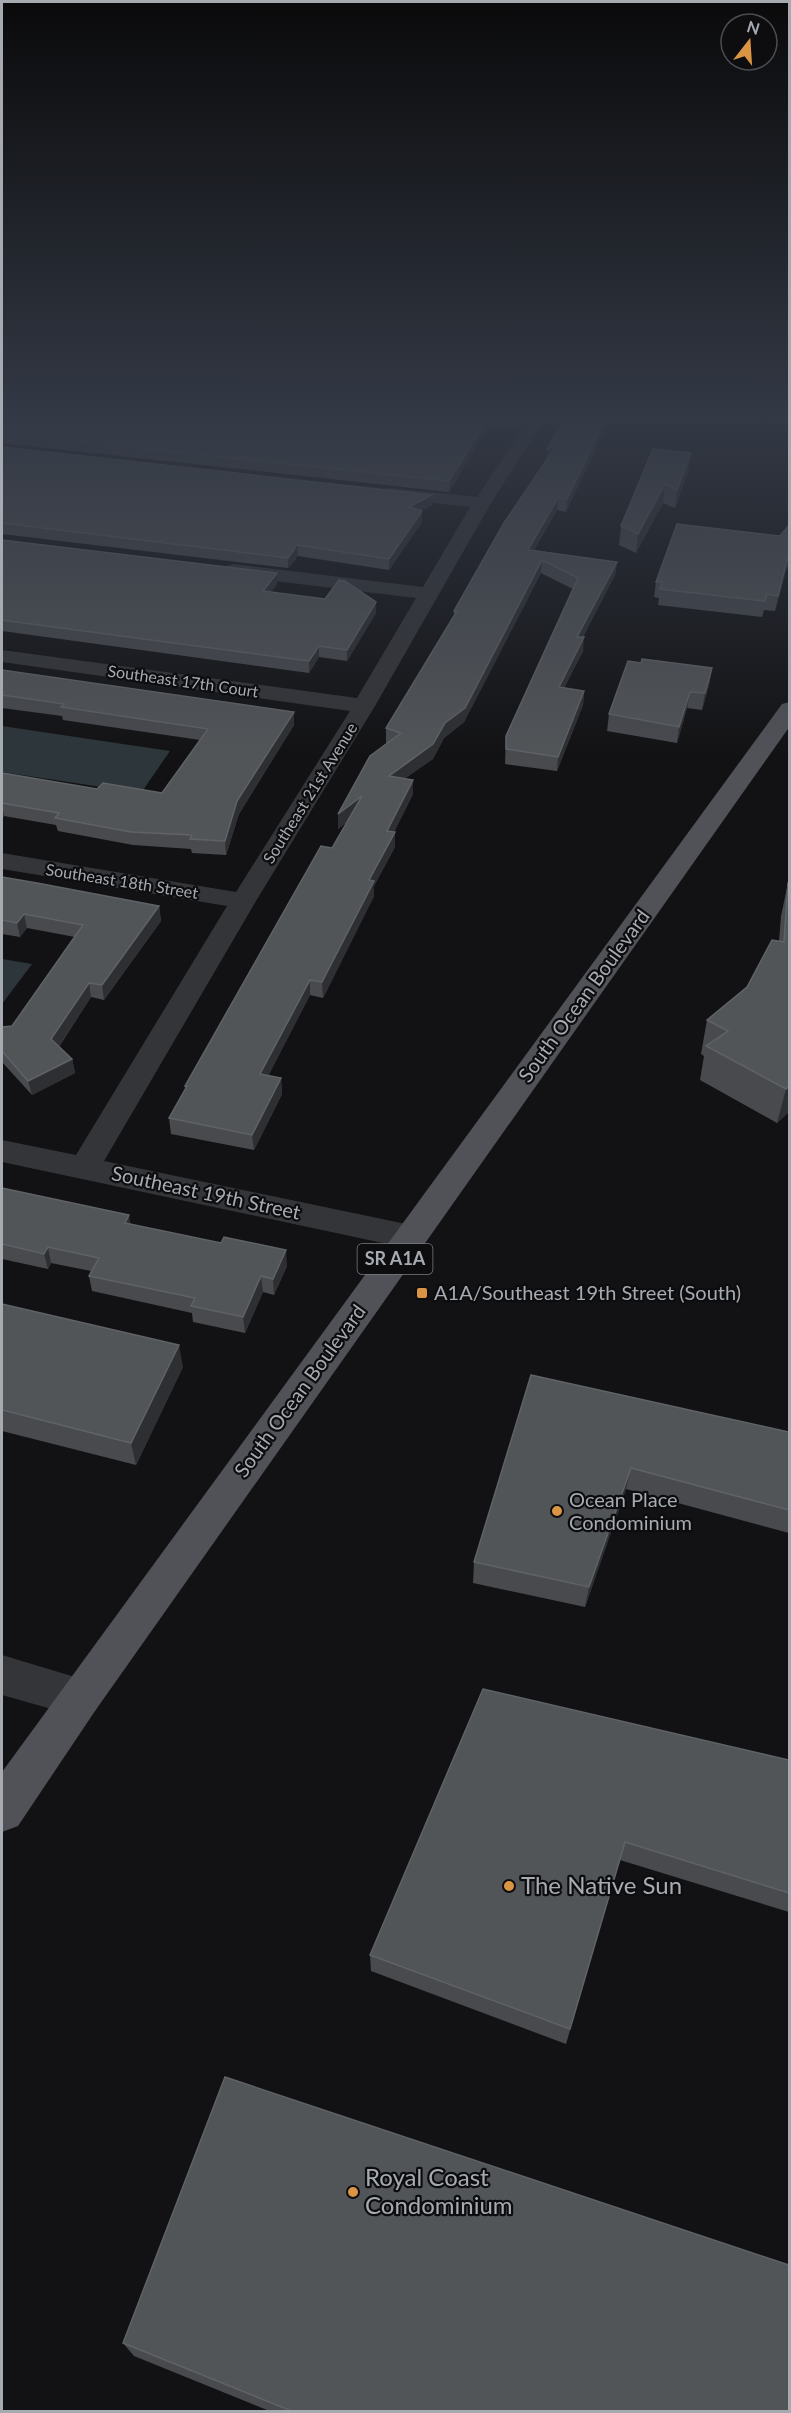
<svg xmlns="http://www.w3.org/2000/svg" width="791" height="2413" viewBox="0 0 791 2413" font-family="Lato,sans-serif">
  <rect width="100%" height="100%" fill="#121214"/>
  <path fill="#2d363b" d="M2,726L170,751L141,793L2,772Z
    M2,959L32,964L2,1004Z"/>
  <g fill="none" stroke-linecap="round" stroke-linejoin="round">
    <path fill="#343538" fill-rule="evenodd" d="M472,420H544L491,503L375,706L256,901L104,1161L411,1225L423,1228L428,1237L423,1246L411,1249L2,1162V1140L76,1155L227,906L2,869V853L236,892L350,711L2,662V650L357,698L416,598L233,576L226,574L223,570L226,566L233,564L423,587L470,507L388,498L382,497L379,493L382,489L388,488L477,497L522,429L480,425L474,424Z
      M2,1655L95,1683L102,1697L95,1711L80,1717L2,1695Z"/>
    <path fill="#505257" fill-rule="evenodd" d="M790,702V726L95,1711L18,1826L2,1832V1772L782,704Z"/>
  </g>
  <path fill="#484a4e" d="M2,420L487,428L449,492L2,443Z
    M563,420H617L615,424L608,423L566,512L557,510L534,550L617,562L615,575L583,637V651L564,688L584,691L583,705L557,771L505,764L506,736L573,589L541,573L464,722L444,738L433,759L405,778L413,794L394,832L395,847L374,886V896L323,998L310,995L268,1076L281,1078L282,1094L254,1150L171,1134L169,1118L185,1090V1086L332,848L347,822L338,829V814L388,743H386V728L454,617V611L546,460L547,449Z
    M2,447L432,495V505L421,511L422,522L389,570L298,556L296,557V559L288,568L2,534Z
    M691,453L688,471L675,508L663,503L636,553L619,545L621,526Z
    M789,525V568L787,567L775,611L764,610L762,617L658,605L659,598L654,597L656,582L780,536Z
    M2,540L277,584L271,592L376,613L347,661L319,657L309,673L2,631Z
    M641,663L712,668L709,685L702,710L687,708L677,743L607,731L609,714Z
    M2,670L294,712V725L239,814L226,855L192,853L191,849L133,845L58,831L56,825L4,816L2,819V773L97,789L162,793L200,740L63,720L62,716L2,708Z
    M2,877L159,906L161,921L104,1000L91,997L59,1047L72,1059L75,1073L32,1095L2,1062V1027L12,1026L75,937L27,928L20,937L2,934Z
    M788,883L789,1112L777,1123L700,1080L704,1056L701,1054L707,1020L747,987L779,941L781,916Z
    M2,1188L131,1224L287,1266L274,1295L263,1292L245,1333L193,1322L192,1313L92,1291L89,1276L91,1271L51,1263L48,1269L2,1259Z
    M2,1304L183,1367L136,1465L2,1431Z
    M531,1375L789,1432V1533L626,1489L585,1607L473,1583L474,1562Z
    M789,1760V1912L620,1860L566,2044L371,1971L370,1955Z
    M123,2343L789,2412H272L134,2356Z"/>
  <path fill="#2e2f32" d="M487,420H488L487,428L449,492V481Z
    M605,420H609L608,423L566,512L567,499Z
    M558,443L546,461L547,449Z
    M691,453L688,471L675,508L677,490Z
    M665,484L663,503L636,553L638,534Z
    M432,495V505L409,518V507Z
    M558,498L557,510L527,563L528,550Z
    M422,511V522L389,570V559Z
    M297,545L298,556L296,557V559L288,568V558L294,547Z
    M789,552L787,567L775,611L778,596Z
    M542,560L541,573L464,722L444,738L433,759L389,790V776Z
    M617,562L615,575L576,650L577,637Z
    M277,573V584L263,602V591Z
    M376,602V613L347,661V650Z
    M584,637L583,651L557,701L559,687Z
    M319,646V657L309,673V661Z
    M712,668L709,685L702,710L705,693Z
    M584,691L583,705L557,771L558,757Z
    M690,692L687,708L677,743L679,727Z
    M294,712V725L239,814L226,855L225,841L237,801Z
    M413,780V794L387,846V831Z
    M362,796L363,810L338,829V814Z
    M2,805L4,816L2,819Z
    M395,832V847L374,886V896L323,998L322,982L369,880Z
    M159,906L161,921L104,1000L102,985Z
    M24,914L27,928L20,937L17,923Z
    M310,980V995L261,1090L260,1074Z
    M89,983L91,997L54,1054L51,1039Z
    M72,1059L75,1073L32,1095L28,1081Z
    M281,1078L282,1094L254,1150L252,1135Z
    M789,1086V1112L777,1123L786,1089Z
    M129,1215L132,1231L125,1223Z
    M48,1247L51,1263L48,1269L44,1254Z
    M286,1250L287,1266L274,1295L273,1279Z
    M261,1276L263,1292L245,1333L243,1317Z
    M179,1345L183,1367L136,1465L131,1443Z
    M631,1468L626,1489L585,1607L589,1587Z"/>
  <path fill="#525558" stroke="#5f6266" stroke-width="1.5" d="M2,420H487L449,481L2,434Z
    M563,420H605L567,499L558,498L528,550L617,562L577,637H584L559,687L584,691L558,757L506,749V736L578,578L542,560L465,708L445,723L433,744L389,776L413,780L387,831L395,832L369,880L374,881L322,982L310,980L260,1074L281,1078L252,1135L169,1118L187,1086H185L321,846L332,848L362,796L338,814L370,756L401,733L386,728L457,611H454L504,523L558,443L547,449Z
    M2,447L432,495L409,507L422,511L389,559L297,545L294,547L295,548L288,558L2,523Z
    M653,449L691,453L677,490L665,484L638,534L621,526Z
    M677,524L780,536L789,525V552L778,596L767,594L765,601L660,589L662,582H656Z
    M2,540L277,573L263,591L325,599L339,580L345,581L376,602L347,650L319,646L309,661L2,620Z
    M642,659L712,668L705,693L690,692L679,727L609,714L628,661L641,663Z
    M2,670L294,712L237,801L225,841L190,839L192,835L131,832L55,818L59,813L2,803V773L97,789L103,783L162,793L208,729L61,707L64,704L2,695Z
    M2,877L37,883L159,906L102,985L89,983L51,1039L72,1059L28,1081L2,1051V1027L12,1026L83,925L24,914L17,923L2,920Z
    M788,883H789V1086L786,1089L706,1046L728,1031L707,1020L747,987L772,940L784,942Z
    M2,1188L129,1215L125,1223L221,1243L224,1237L286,1250L273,1279L261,1276L243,1317L191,1306L195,1298L89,1276L99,1258L48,1247L44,1254L2,1244Z
    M2,1304L179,1345L131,1443L2,1410Z
    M531,1375L789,1432V1510L631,1468L589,1587L474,1562Z
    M483,1689L789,1760V1893L625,1842L570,2029L370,1955Z
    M225,2077L789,2265V2412H294L123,2343Z"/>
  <linearGradient id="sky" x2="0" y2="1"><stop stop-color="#0a0a0b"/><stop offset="0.55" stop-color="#333945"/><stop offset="1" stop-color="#333945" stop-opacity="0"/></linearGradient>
  <rect width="791" height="758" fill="url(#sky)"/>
  <g fill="#da9544" stroke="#0d0d0f" stroke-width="2">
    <rect x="416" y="1287" width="12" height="12" rx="3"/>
    <circle cx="557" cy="1511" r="6"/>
    <circle cx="509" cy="1886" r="6"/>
    <circle cx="353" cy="2192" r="6"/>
  </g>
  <g text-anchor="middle" stroke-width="4.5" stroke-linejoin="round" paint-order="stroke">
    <g font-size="16" fill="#a6abb2" stroke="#0d0d0f">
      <text transform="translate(183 681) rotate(8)" y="6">Southeast 17th Court</text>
      <text transform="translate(310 793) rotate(-58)" y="6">Southeast 21st Avenue</text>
      <text transform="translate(122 881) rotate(9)" y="6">Southeast 18th Street</text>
    </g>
    <rect fill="#0d0d0f" stroke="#787c81" stroke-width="1.5" x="357.5" y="1244" width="75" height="30" rx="4.5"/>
    <g font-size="18" font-weight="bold" fill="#a6abb2">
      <text x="395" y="1265">SR A1A</text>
    </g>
    <g font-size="20" fill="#a6abb2" stroke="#0d0d0f">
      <text transform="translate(584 996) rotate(-54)" y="7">South Ocean Boulevard</text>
      <text transform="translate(206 1193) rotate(12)" y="7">Southeast 19th Street</text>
      <text transform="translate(300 1391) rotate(-54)" y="7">South Ocean Boulevard</text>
    </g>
    <g font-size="20" fill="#a6abb2" stroke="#0d0d0f" text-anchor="start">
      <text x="434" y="1300">A1A/Southeast 19th Street (South)</text>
      <text x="569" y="1507">Ocean Place<tspan x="569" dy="23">Condominium</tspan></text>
    </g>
    <g font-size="24" fill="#a6abb2" stroke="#0d0d0f" text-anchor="start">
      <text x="521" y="1894">The Native Sun</text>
      <text x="365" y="2186">Royal Coast<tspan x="365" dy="28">Condominium</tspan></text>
    </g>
  </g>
  <rect width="791" height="2413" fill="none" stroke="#a6abb2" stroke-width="6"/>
  <g transform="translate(749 42) rotate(17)"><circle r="28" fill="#0d0d0f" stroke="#4a4c50" stroke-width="1.5"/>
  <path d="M0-4.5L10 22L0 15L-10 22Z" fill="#da9544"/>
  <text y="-9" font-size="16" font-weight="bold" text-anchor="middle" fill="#a6abb2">N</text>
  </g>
</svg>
